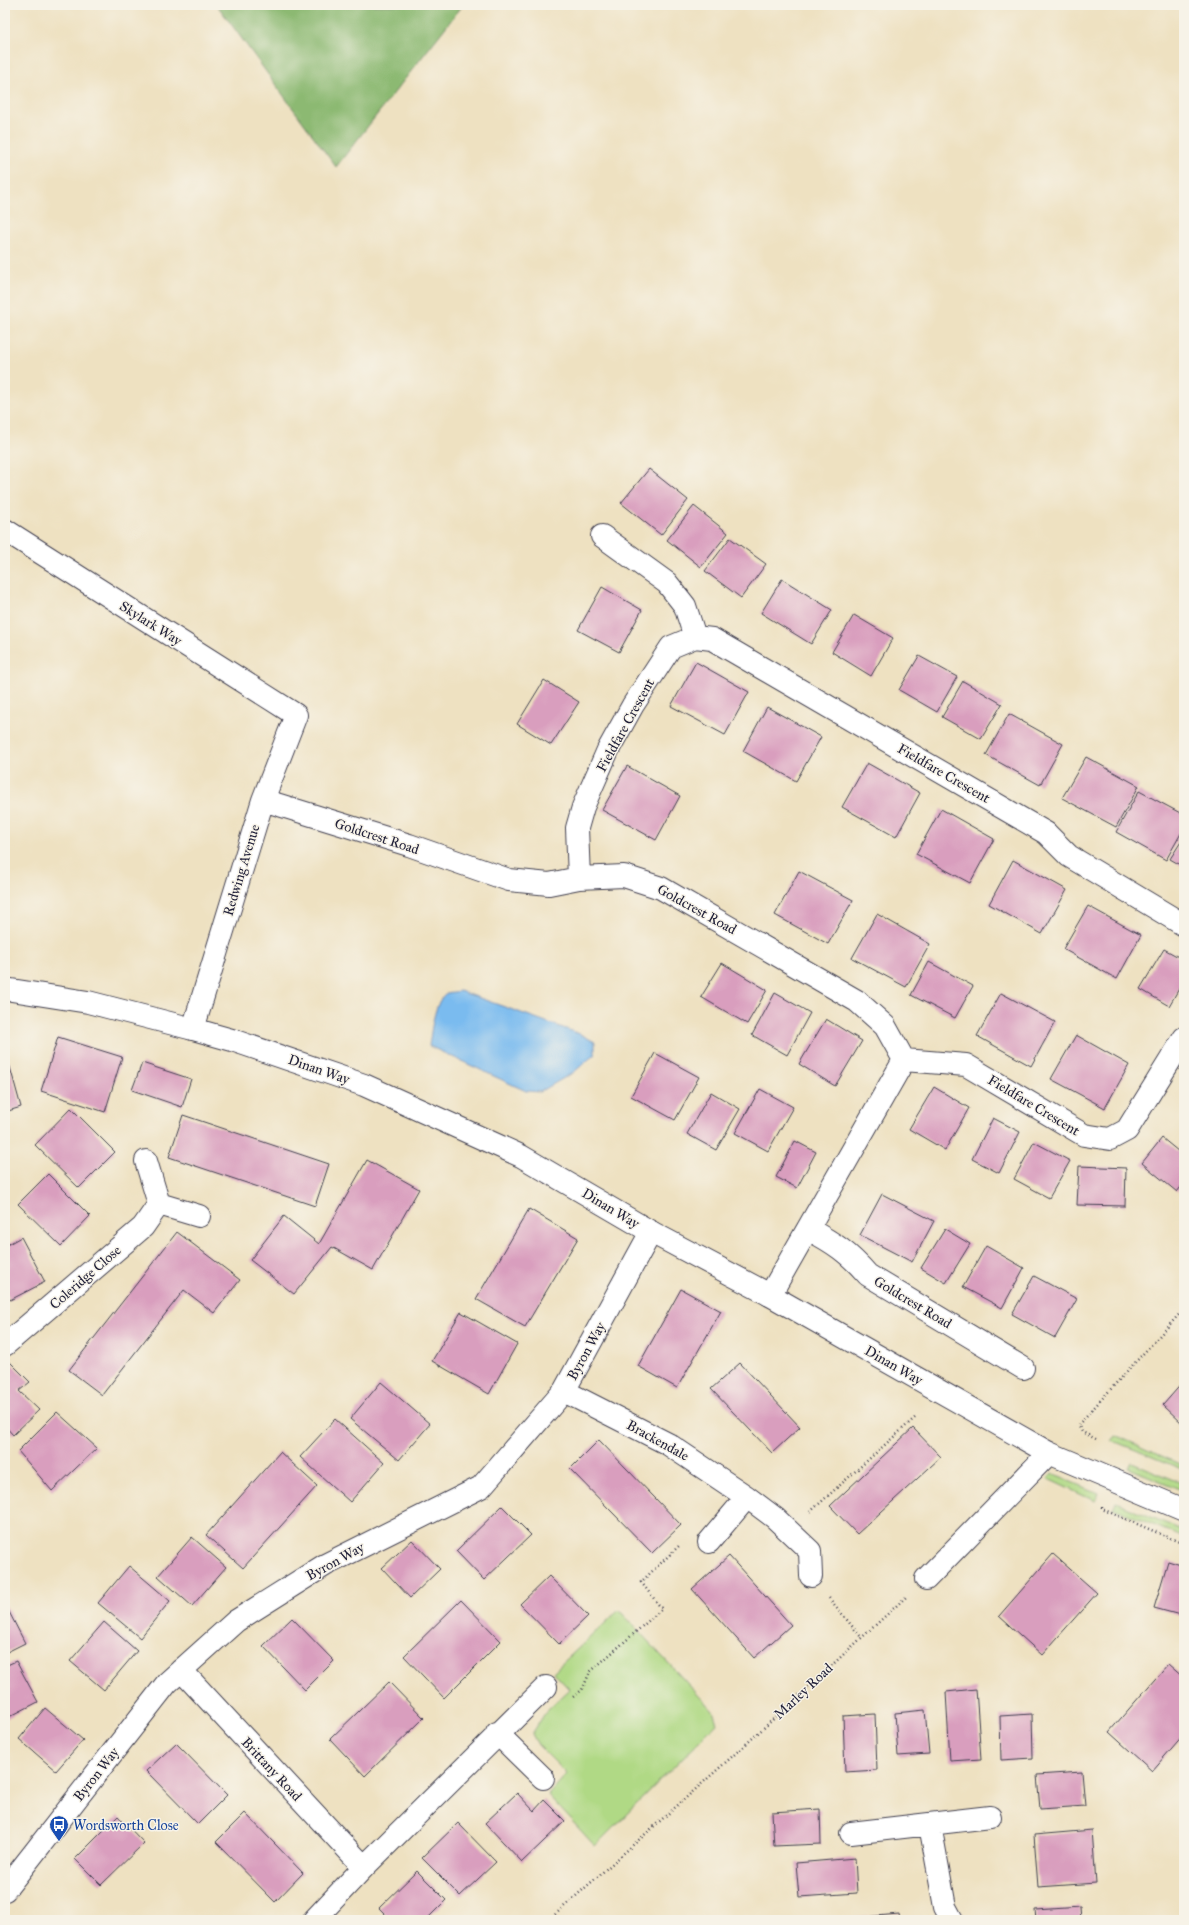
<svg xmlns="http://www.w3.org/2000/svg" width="1189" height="1925" viewBox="0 0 1189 1925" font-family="'IM FELL Great Primer',serif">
  <rect width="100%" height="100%" fill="#f7f3e8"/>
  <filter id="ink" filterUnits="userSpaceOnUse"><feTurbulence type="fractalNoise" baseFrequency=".025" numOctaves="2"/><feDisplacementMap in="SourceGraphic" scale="8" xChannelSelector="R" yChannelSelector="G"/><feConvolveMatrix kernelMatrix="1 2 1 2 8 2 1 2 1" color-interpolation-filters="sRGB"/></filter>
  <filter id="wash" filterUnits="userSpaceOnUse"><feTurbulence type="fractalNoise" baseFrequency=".012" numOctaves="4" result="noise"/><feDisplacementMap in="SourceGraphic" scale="16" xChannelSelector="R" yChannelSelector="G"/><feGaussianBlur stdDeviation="0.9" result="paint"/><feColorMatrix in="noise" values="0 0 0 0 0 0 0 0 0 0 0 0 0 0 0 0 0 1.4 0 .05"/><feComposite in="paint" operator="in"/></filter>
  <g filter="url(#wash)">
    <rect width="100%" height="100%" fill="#eee1c1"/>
    <path fill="#b0d985" stroke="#697e60" d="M1115,1435L1184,1466V1470L1111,1440Z
      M1132,1462L1184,1484V1491L1129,1468Z
      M1052,1474L1098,1493L1095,1501L1048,1479Z
      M1116,1502L1184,1531V1538L1113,1508Z
      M619,1610L713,1711L717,1723L595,1846L548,1795L567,1774L538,1745L532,1734L547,1710L569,1689L553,1672Z"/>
    <path fill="#8cb972" stroke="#576e56" d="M217,5H463L336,167Z"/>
    <path fill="#7abbef" stroke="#4e6e95" d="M460,991L580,1034L595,1042V1054L574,1072L540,1092L526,1091L429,1046C431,1033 434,1003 445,994C448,992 456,992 460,991Z"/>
    <g id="blocks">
      <path fill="#d99ebe" d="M649,469L688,500L661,535L621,503Z
        M694,506L728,533L701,567L667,540Z
        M730,538L766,564L741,598L705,571Z
        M782,579L832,610L811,644L761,613Z
        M602,587L642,610L619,652L578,630Z
        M854,615L893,638L871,676L832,652Z
        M919,656L957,677L937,712L899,690Z
        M696,662L749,692L725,735L671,706Z
        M544,680L579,702L551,745L517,724Z
        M963,681L1002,704L981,739L942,717Z
        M767,707L821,737L796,781L743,751Z
        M1009,714L1063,744L1040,785L986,755Z
        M1086,757L1139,786L1116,827L1062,798Z
        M867,763L920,793L896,837L842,807Z
        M627,766L680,796L656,840L602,810Z
        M1139,791L1184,815V828L1166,860L1116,832Z
        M941,809L994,839L970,883L916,854Z
        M1184,837V867L1170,859Z
        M1013,860L1067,890L1042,934L989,904Z
        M799,871L853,900L828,944L775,915Z
        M1088,906L1141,935L1117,979L1063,949Z
        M877,914L930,944L906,987L852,958Z
        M1164,949L1184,960V980L1169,1006L1140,989Z
        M929,962L973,986L955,1018L911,995Z
        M722,963L767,990L747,1024L701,997Z
        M775,993L810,1013L787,1055L752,1035Z
        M1001,993L1055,1022L1031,1066L977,1036Z
        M826,1019L862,1041L835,1086L799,1064Z
        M1076,1035L1129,1065L1105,1108L1051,1079Z
        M58,1037L122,1057L105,1112L41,1091Z
        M5,1049L21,1107L5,1112Z
        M655,1053L699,1077L675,1120L631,1096Z
        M142,1063L191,1079L182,1107L132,1090Z
        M934,1087L969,1108L945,1150L909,1129Z
        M760,1089L793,1107L768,1151L735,1133Z
        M711,1092L740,1109L716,1150L687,1134Z
        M71,1108L115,1152L79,1188L35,1145Z
        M183,1115L329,1164L315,1206L169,1157Z
        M993,1118L1020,1132L999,1173L972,1159Z
        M1162,1138L1184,1156V1183L1177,1192L1142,1163Z
        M795,1141L816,1152L797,1188L776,1177Z
        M1034,1142L1070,1161L1049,1198L1014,1179Z
        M367,1160L419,1189L373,1270L332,1247L294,1294L250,1260L284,1216L319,1244Z
        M1079,1166L1126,1168L1125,1206L1077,1205Z
        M48,1174L90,1216L61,1246L18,1204Z
        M882,1194L934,1221L912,1262L860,1235Z
        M529,1209L578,1238L525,1327L476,1299Z
        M945,1229L970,1244L946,1283L921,1268Z
        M177,1232L240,1280L214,1313L184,1290L102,1395L69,1370Z
        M21,1237L45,1282L10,1300L5,1292V1246Z
        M986,1246L1024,1268L1002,1308L963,1287Z
        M1034,1276L1077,1299L1055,1338L1012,1314Z
        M681,1289L721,1311L677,1388L638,1366Z
        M461,1312L517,1344L489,1394L432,1361Z
        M9,1361L30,1382L19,1391L39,1410L13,1435L5,1426V1366Z
        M740,1363L800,1427L772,1453L711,1389Z
        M1184,1381V1425L1163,1405Z
        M381,1382L430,1424L399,1460L350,1419Z
        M57,1412L97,1448L52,1491L18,1451Z
        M335,1419L384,1463L350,1502L300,1457Z
        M913,1428L941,1457L857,1534L830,1506Z
        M599,1440L681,1525L652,1553L570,1469Z
        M280,1452L317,1486L243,1568L206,1535Z
        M502,1506L531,1535L484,1580L456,1551Z
        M192,1537L226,1567L192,1606L158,1576Z
        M412,1540L440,1569L410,1598L382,1568Z
        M1053,1554L1097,1593L1042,1655L999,1616Z
        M729,1556L791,1625L754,1658L692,1589Z
        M1168,1561L1184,1566V1616L1154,1608Z
        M129,1566L170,1601L140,1638L98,1603Z
        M549,1576L588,1616L559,1644L520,1604Z
        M461,1600L501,1641L444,1698L404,1656Z
        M5,1604L25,1643L5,1653Z
        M292,1618L334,1661L305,1690L263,1646Z
        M104,1622L137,1651L104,1690L70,1661Z
        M16,1661L38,1702L5,1719V1666Z
        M1168,1664L1184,1678V1734L1152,1771L1109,1732Z
        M389,1682L424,1718L365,1776L330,1739Z
        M976,1689L981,1759L950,1761L946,1692Z
        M45,1708L83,1740L56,1771L19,1739Z
        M925,1710L929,1754L898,1756L895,1713Z
        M875,1714L877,1770L845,1772L843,1716Z
        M1032,1714L1033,1758L1001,1760L1000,1716Z
        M176,1743L227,1795L198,1824L146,1771Z
        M1082,1772L1085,1806L1040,1809L1037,1775Z
        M517,1793L534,1811L544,1800L565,1821L522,1862L485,1823Z
        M820,1809L821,1844L774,1846L772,1812Z
        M245,1813L303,1873L275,1902L216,1842Z
        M118,1816L144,1843L101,1885L75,1859Z
        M458,1823L496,1862L460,1896L422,1858Z
        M1092,1830L1096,1883L1038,1887L1034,1835Z
        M855,1858L857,1893L799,1897L796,1863Z
        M417,1871L446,1900L426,1920H391L379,1908Z
        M1080,1907L1081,1920H1036L1035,1910Z
        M899,1914L900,1920H843V1919Z"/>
    </g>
  </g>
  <g filter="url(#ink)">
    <use href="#blocks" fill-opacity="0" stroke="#413f4f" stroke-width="1"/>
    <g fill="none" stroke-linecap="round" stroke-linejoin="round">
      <g stroke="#413f4f" stroke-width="24">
        <path id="minor" d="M5,530L296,715L263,800L193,1029
          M602,536L667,583L685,606L695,637
          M263,800L409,845L509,880L549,884L579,878L624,876L661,888L857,1001L885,1026L904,1060L770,1295
          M579,878L577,828L583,807L608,750L633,705L671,647L695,637L712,639L1046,833L1069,856L1184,925
          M904,1060L966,1065L1084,1135L1110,1139L1127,1130L1184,1038
          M146,1161L159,1204L199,1216
          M808,1229C834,1243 848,1252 868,1275L1023,1368
          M5,1345L143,1227L159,1204
          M564,1391L668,1444L747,1497L775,1518L810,1551L811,1576
          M709,1542L747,1497
          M926,1579L1049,1453
          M181,1670L364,1867
          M497,1733L543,1778
          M930,1825L945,1907L952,1920
          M851,1833L990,1817
          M5,1890L167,1683L236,1621L325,1565L481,1487L564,1391L651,1232
          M314,1920L364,1867L546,1687"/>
      </g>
      <g stroke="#413f4f" stroke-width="24">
        <path id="tertiary" d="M5,989L88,1002L193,1029L232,1040L364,1085L521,1156L651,1232L770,1295L1049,1453L1184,1510"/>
      </g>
      <path stroke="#413f4f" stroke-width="2.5" stroke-dasharray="1 3" stroke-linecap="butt" d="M1096,1439L1082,1432L1078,1425L1184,1309
        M1102,1507V1509L1184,1544
        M810,1512L917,1416
        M829,1598L861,1637
        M573,1697L582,1690L590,1672L662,1609L641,1582L680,1545
        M549,1920L744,1746L906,1597"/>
      <use href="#minor" stroke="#fff" stroke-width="22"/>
      <use href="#tertiary" stroke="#fff" stroke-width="22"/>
    </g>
  </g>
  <defs>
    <g id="bus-pin" transform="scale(1)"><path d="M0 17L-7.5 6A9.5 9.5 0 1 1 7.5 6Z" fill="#1a4fb4" stroke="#f7f3e8"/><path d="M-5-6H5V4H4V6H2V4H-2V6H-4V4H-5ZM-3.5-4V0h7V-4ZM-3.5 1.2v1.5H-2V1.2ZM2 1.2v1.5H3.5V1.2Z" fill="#fff"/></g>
  </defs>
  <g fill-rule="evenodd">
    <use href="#bus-pin" x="59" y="1825"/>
  </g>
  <g text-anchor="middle" stroke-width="3" stroke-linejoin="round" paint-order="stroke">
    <g font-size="14" fill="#22223b" stroke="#f7f3e8">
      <text transform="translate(151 623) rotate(32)" y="5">Skylark Way</text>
      <text transform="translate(625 725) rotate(-61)" y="5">Fieldfare Crescent</text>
      <text transform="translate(944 773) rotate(30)" y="5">Fieldfare Crescent</text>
      <text transform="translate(377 836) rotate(18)" y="5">Goldcrest Road</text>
      <text transform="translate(241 870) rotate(-73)" y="5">Redwing Avenue</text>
      <text transform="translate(697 909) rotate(29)" y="5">Goldcrest Road</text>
      <text transform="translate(319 1069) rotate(19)" y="5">Dinan Way</text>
      <text transform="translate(1034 1105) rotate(31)" y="5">Fieldfare Crescent</text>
      <text transform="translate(611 1208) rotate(31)" y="5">Dinan Way</text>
      <text transform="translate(85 1277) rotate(-41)" y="5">Coleridge Close</text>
      <text transform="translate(913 1302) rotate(31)" y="5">Goldcrest Road</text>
      <text transform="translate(586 1351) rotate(-61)" y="5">Byron Way</text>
      <text transform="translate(894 1365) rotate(30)" y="5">Dinan Way</text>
      <text transform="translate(658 1440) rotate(29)" y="5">Brackendale</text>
      <text transform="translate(335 1561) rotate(-29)" y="5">Byron Way</text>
      <text transform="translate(803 1691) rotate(-43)" y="5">Marley Road</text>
      <text transform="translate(272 1769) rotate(47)" y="5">Brittany Road</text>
      <text transform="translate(96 1774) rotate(-52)" y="5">Byron Way</text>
    </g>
    <g font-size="14" fill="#164399" stroke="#f7f3e8" text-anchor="start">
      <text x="73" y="1830">Wordsworth Close</text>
    </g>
  </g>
  <rect width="1189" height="1925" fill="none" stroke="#f7f3e8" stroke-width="20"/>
</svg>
